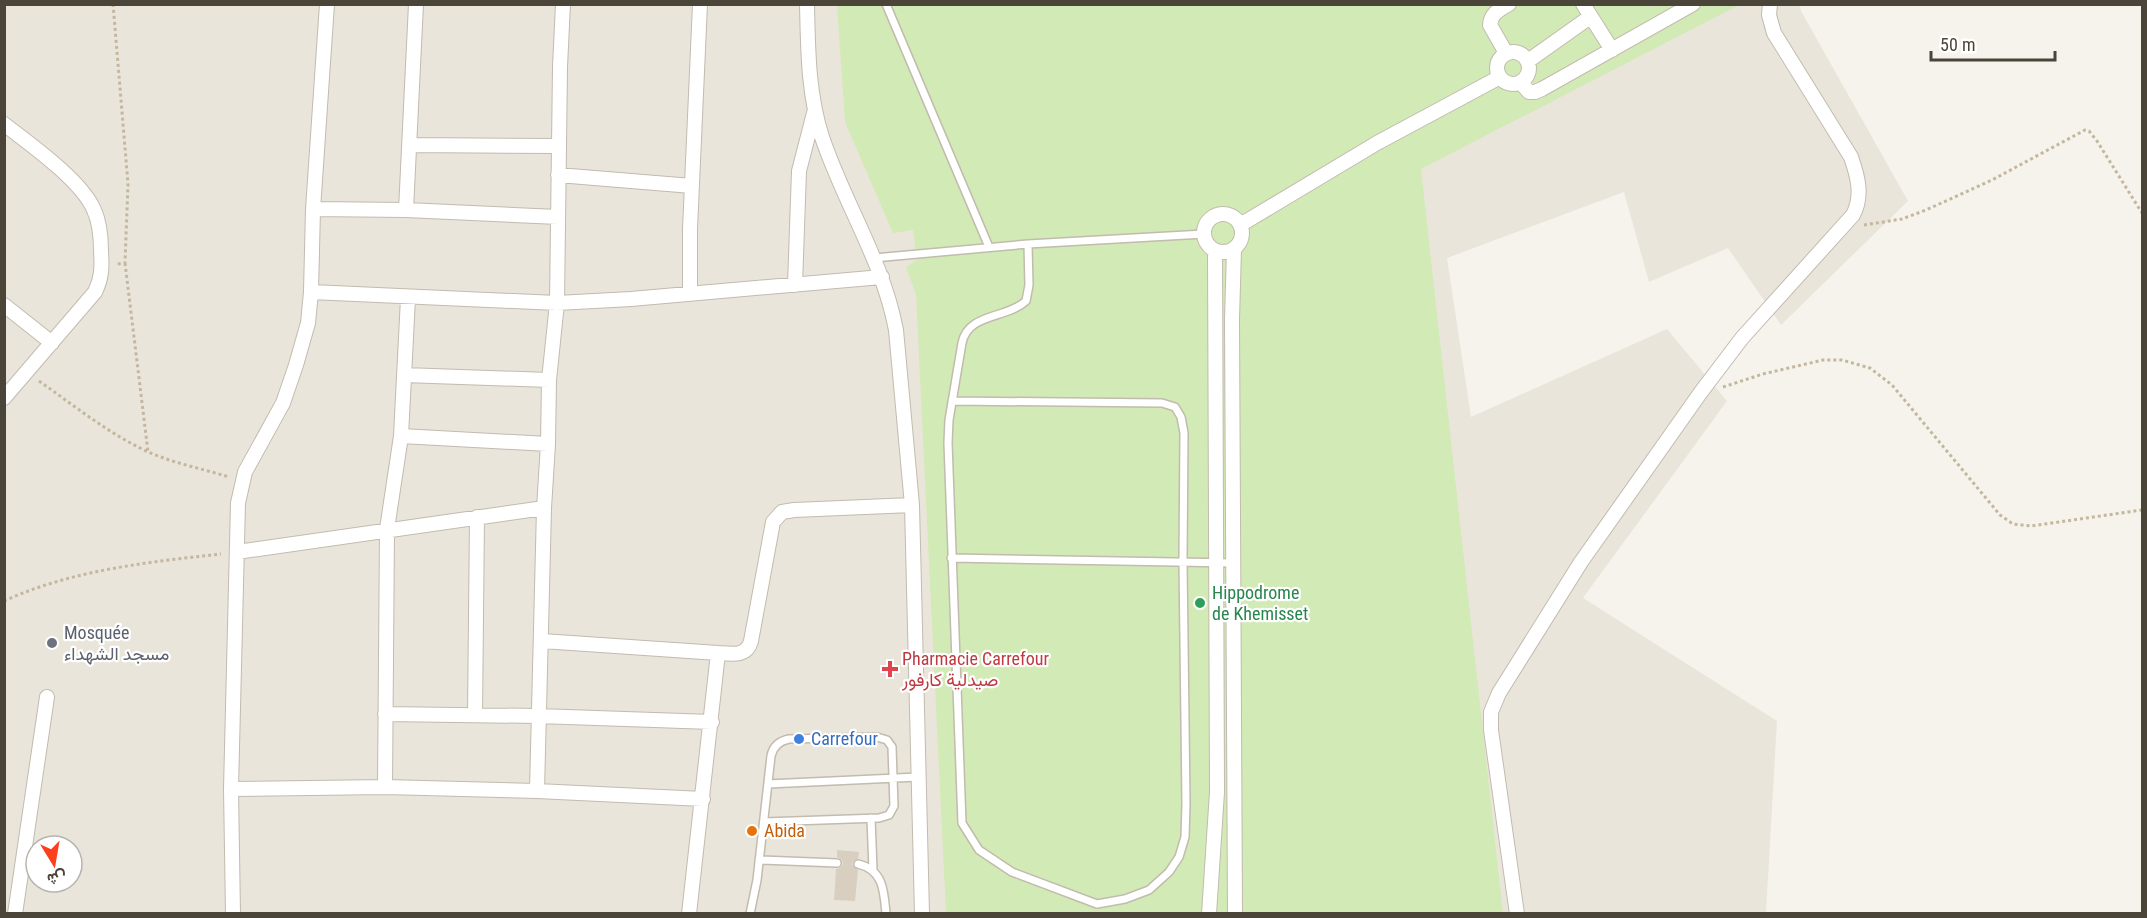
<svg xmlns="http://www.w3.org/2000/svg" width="2147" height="918" viewBox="0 0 2147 918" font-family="'Roboto Condensed',Vazirmatn,sans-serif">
  <rect width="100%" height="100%" fill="#f6f3ec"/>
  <path fill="#eae5da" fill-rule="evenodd" d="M5,5H1800L1801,11L1908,201L1781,325L1728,248L1649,282L1624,192L1447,258L1471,417L1667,329L1727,401L1583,598L1777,721L1766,913L5,914ZM36,846H72V882H36Z"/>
  <path fill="#d2eab5" d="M837,5H1739L1421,169L1503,913H946L916,294L906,267L917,260L913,230L893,233L845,122Z"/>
  <path fill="#d8cfc1" d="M837,850L859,852L858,859L854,860L852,864L858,870L855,901L834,900L836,869L840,868L843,864L842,860L837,857Z"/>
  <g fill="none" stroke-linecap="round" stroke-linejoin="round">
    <g stroke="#c2bbae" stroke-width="10">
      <path id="lane" d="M886,4L989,247
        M874,258L1028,244L1204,234
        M952,401L1162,403L1175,407L1181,417L1184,433L1183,561L1186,803L1185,837L1179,857L1169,872L1149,890L1125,899L1097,904L1012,872L979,850L962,823L948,443L949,420L962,343C968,313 1006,319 1026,301L1029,285L1028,244
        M951,558L1234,563
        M768,784L918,777
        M871,818L873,870
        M759,860L837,863
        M858,864C884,870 884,892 886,914
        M750,914L757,880L771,756C773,746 779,741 789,739L877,737L887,740L892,747L894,806L889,815L879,818L764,822"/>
    </g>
    <g stroke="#c2bbae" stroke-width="16">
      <path id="street" d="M807,4C808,49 808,94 822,137C844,203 883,261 896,330L912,505L922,914
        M1583,4L1612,50
        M1497 68a16 16 0 1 1 32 0a16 16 0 1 1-32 0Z
        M1506,53L1490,25C1491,13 1499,10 1509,4
        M1528,61L1590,17
        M1520,82L1529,92H1535L1542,89L1693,4
        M4,124C30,144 82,181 94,210C100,223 101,237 101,251C102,267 102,278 95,292L4,398
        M410,145L559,146
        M558,175L692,186
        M313,209L406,210L558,217
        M406,210L416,4
        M1204 233a19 19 0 1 1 38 0a19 19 0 1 1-38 0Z
        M1240,225L1377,143L1500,77
        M1234,249L1232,320L1235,914
        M795,285L799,171L814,113
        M311,292L557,303L631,299L882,277
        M690,294V229L700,4
        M4,305L52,343
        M404,375L549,380
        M401,436L548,444L549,380L557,303L560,67L563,4
        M237,552L544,508
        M542,641L718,653C732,654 747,657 751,641L773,522L782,512L794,510L912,505
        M385,714L538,716L712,722
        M475,715L477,517
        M385,787L387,529L401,436L408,298
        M231,789L385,787L537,791L703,799
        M537,791L544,508L548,444
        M15,914L47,697
        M233,914L231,789L238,503L245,472L283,403L296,365L308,323L311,292L313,209L327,4
        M689,914L718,653
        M1209,914L1217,792L1215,251
        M1517,914L1491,730V712L1499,693L1581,562L1701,392L1742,338L1853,215C1863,196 1858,177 1851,157L1774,33L1769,15L1770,4"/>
    </g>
    <path stroke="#c4b79f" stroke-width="3" stroke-dasharray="3 3" stroke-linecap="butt" d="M113,4L128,184L125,263L117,264
      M1864,225L1902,219L1926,210L1992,180L2085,130L2089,131L2097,141L2142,213
      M125,263L148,452
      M39,381C72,404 104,430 140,448C167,462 200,468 229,477
      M1723,387L1763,374L1823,360H1842L1870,368L1892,385L2000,515L2013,524L2031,526L2142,510
      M4,601C72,570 148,562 221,554
      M377,914H384"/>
    <use href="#lane" stroke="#fff" stroke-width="7"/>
    <use href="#street" stroke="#fff" stroke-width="14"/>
  </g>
  <circle fill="#2e9e5b" stroke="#fff" stroke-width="2" cx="1200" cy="603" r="6"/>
  <circle fill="#6b7280" stroke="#fff" stroke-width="2" cx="52" cy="643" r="6"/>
  <path fill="#e0444e" stroke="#fff" stroke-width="2" d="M887 660h6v6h6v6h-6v6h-6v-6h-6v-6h6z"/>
  <circle fill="#3f7fe0" stroke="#fff" stroke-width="2" cx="799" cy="739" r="6"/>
  <circle fill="#e8710a" stroke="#fff" stroke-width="2" cx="752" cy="831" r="6"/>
  <g text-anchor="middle" stroke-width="4.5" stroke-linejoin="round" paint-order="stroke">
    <g font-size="18" fill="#27864d" stroke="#fff" text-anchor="start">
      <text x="1212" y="599">Hippodrome<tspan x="1212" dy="21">de Khemisset</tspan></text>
    </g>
    <g font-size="18" fill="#5b616d" stroke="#fff" text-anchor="start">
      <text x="64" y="639">Mosquée<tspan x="64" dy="21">مسجد الشهداء</tspan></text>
    </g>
    <g font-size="18" fill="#be3a42" stroke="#fff" text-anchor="start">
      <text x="902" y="665">Pharmacie Carrefour<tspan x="902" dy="21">صيدلية كارفور</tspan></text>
    </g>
    <g font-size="18" fill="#366cbe" stroke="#fff" text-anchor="start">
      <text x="811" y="745">Carrefour</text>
    </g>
    <g font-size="18" fill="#c56008" stroke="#fff" text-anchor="start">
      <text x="764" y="837">Abida</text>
    </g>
  </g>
  <rect width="2147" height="918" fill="none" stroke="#4b4439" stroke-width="12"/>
  <g transform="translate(54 864) rotate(169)"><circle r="28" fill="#ffffff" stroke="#b7b4b0" stroke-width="1.5"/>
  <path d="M0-4.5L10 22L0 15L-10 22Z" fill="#fc3f1d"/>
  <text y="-9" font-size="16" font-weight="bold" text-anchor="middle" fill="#4b4439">ش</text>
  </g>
  <path d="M1931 51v9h124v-9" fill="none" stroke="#4b4439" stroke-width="3"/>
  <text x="1940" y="51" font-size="18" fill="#4b4439" stroke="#ffffff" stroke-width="4.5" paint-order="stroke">50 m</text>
</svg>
